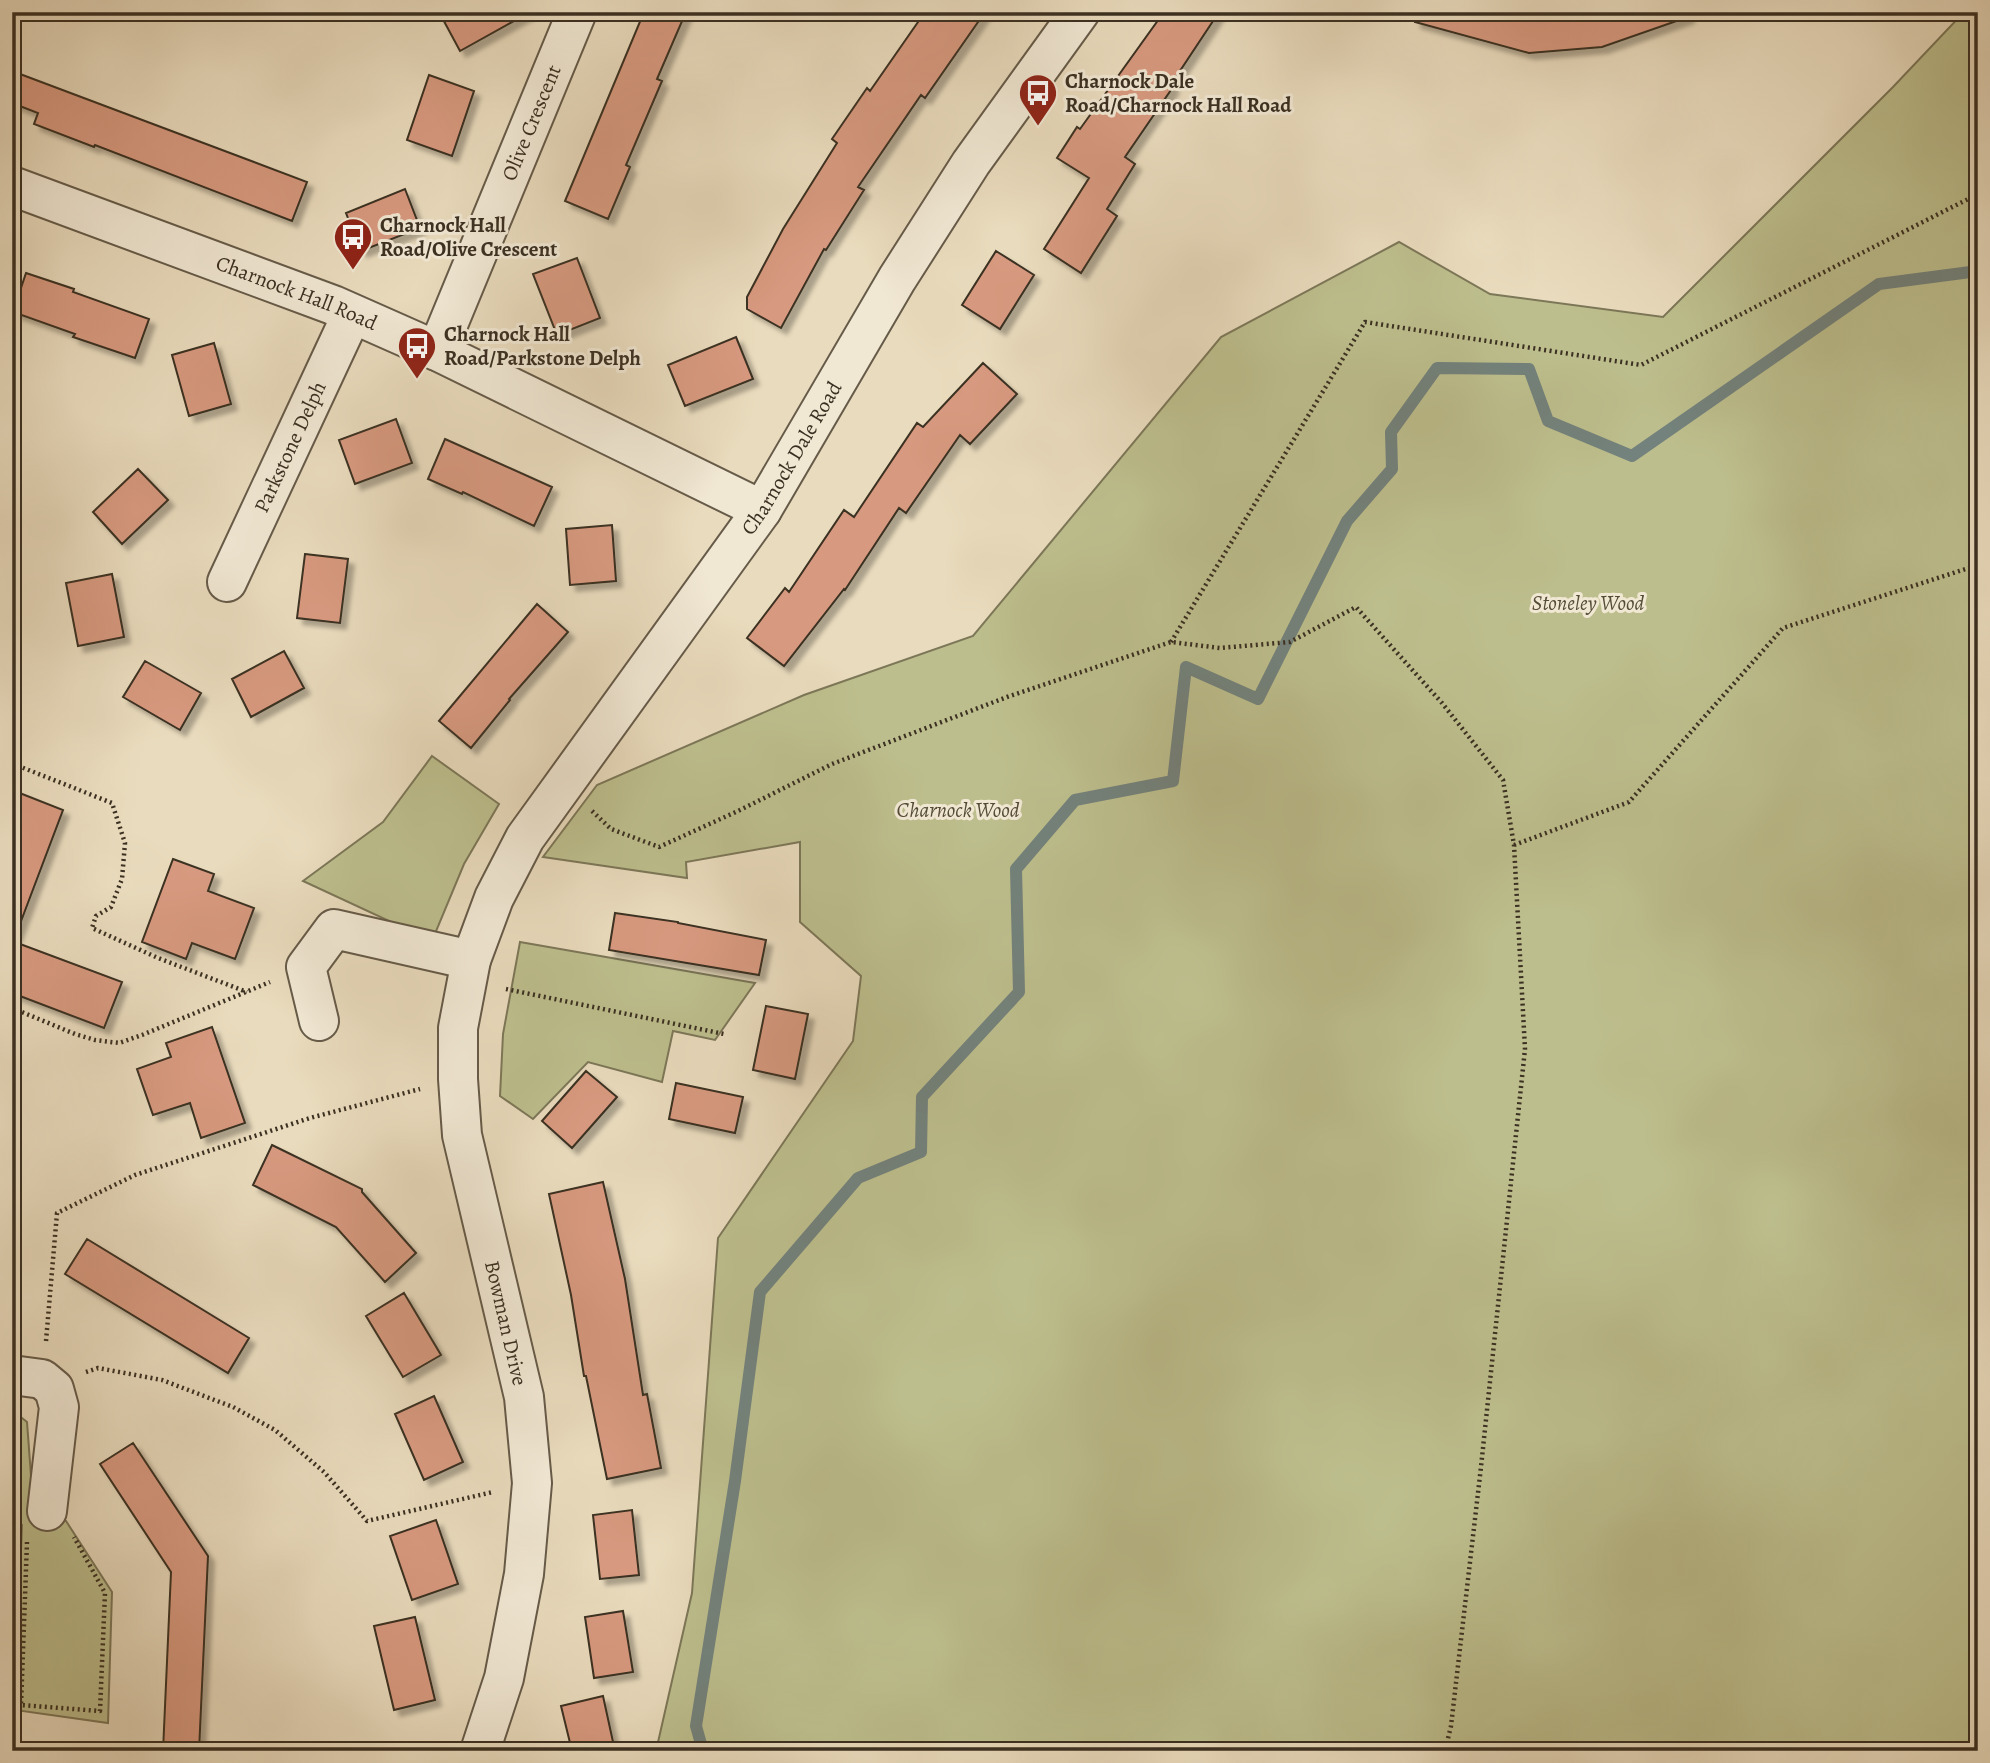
<svg xmlns="http://www.w3.org/2000/svg" width="1990" height="1763" viewBox="0 0 1990 1763" font-family="Alegreya,serif">
  <defs>
    <filter id="shadow"><feDropShadow dx="6" dy="6" stdDeviation="2" flood-color="#0004"/></filter>
  </defs>
  <rect width="100%" height="100%" fill="#e9dbbd"/>
  <filter id="stains"><feTurbulence type="fractalNoise" baseFrequency=".00286" numOctaves="4"/><feColorMatrix values="0 0 0 0 .2 0 0 0 0 .09 0 0 0 0 .02 0 0 0 .5 -.17"/></filter>
  <radialGradient id="worn" r=".72"><stop offset=".6" stop-color="#630" stop-opacity="0"/><stop offset="1" stop-color="#630" stop-opacity=".3"/></radialGradient>
  <path fill="#bdbe8d" stroke="#7c7758" stroke-width="2" d="M1964,12H1978V1751H656L692,1593L718,1238L853,1041L861,976L800,922V842L686,862L687,878L543,857L597,785L804,695L973,636L1221,337L1399,242L1490,294L1663,317L1893,87Z
    M432,756L499,804L464,864L432,941L303,881L383,822Z
    M520,942L755,983L715,1040L673,1031L662,1082L588,1062L533,1119L500,1096L503,1034Z
    M12,1410L27,1422L34,1516L66,1521L112,1592L108,1723L15,1710L22,1525L12,1517Z"/>
  <g fill="none" stroke-linecap="round" stroke-linejoin="round">
    <path stroke="#73827c" stroke-width="12" d="M703,1751L696,1726L735,1481L760,1292L858,1178L921,1152L922,1097L1019,992L1016,869L1075,800L1173,781L1186,667L1258,699L1347,521L1392,469L1391,432L1437,368L1529,369L1548,421L1632,456L1879,284L1978,271"/>
  </g>
  <path fill="#d7997f" stroke="#3b3022" stroke-width="2" filter="url(#shadow)" d="M439,12H530L460,51Z
    M644,12H686L657,79L662,81L626,165L630,167L608,219L565,201Z
    M925,12H985L925,98L921,95L858,187L864,190L826,250L824,249L781,328L747,309V297L783,229L837,143L832,139L867,88L870,91Z
    M1164,12H1219L1170,86L1173,87L1125,157L1135,164L1107,209L1117,216L1081,273L1044,249L1089,178L1057,158L1077,127L1080,129Z
    M1416,12H1688V17L1602,47L1529,53L1415,22Z
    M12,71L307,182L292,221L95,145L94,147L34,124L38,113L12,103Z
    M429,75L474,91L452,156L407,140Z
    M405,189L420,228L361,251L346,213Z
    M996,251L1034,275L1000,329L962,305Z
    M577,258L600,318L557,335L533,274Z
    M26,273L74,289L73,292L149,319L135,358L73,337L75,334L13,312Z
    M736,337L753,379L685,406L668,365Z
    M214,343L231,404L189,416L172,355Z
    M983,363L1017,394L970,444L960,435L906,513L899,508L845,590L844,589L784,666L747,638L785,588L789,592L844,510L854,517L917,423L923,427Z
    M396,419L412,463L355,484L339,440Z
    M445,439L552,487L534,526L463,492L462,494L428,479Z
    M138,469L168,500L122,544L93,512Z
    M612,525L616,581L570,585L566,529Z
    M305,554L348,559L340,623L297,618Z
    M112,574L124,637L78,646L66,583Z
    M537,604L568,632L509,699L510,700L471,748L439,721Z
    M284,651L304,688L251,717L232,679Z
    M145,661L201,693L180,730L123,697Z
    M12,790L63,810L15,937L12,936Z
    M173,859L214,874L208,891L254,908L235,959L192,943L186,959L142,942Z
    M615,913L678,922V923L766,940L759,975L609,950Z
    M12,941L122,982L104,1028L12,993Z
    M766,1006L808,1014L795,1079L753,1070Z
    M212,1027L245,1123L201,1138L190,1103L153,1115L137,1069L171,1057L166,1043Z
    M586,1071L617,1097L572,1148L542,1121Z
    M676,1083L743,1097L735,1133L669,1119Z
    M272,1145L362,1189V1192L416,1253L385,1282L336,1227L253,1185Z
    M603,1182L625,1279L643,1395L647,1394L661,1468L607,1479L586,1376H584L571,1295L549,1194Z
    M87,1239L249,1338L228,1373L65,1274Z
    M404,1293L441,1355L403,1377L366,1316Z
    M434,1396L463,1462L424,1480L395,1414Z
    M133,1443L208,1556L199,1751H163L171,1572L100,1464Z
    M632,1510L639,1575L600,1579L593,1515Z
    M436,1520L458,1584L412,1600L390,1536Z
    M623,1611L633,1672L594,1678L585,1617Z
    M415,1617L435,1700L394,1710L374,1626Z
    M603,1696L615,1751H572L561,1706Z"/>
  <g fill="none" stroke-linecap="round" stroke-linejoin="round">
    <g stroke="#665b49" stroke-width="42">
      <g id="minor">
        <path id="s1" d="M12,186L333,305L437,351L762,510"/>
        <path id="s2" d="M437,351L577,12"/>
        <path id="s3" d="M227,582L352,314"/>
        <path d="M319,1021L306,967L334,929L471,960"/>
        <path d="M12,1375L42,1379L54,1389L59,1407L47,1511"/>
        <path id="s4" d="M480,1751L504,1678L524,1574L532,1483L524,1397L462,1135L458,1079V1028L471,960L494,898L525,838L762,510L897,279L971,163L1080,12"/>
      </g>
    </g>
    <path stroke="#3b3022" stroke-width="4.5" stroke-dasharray="2 3.5" stroke-linecap="butt" d="M1171,642L1365,322L1641,365L1978,194
      M12,767H21L112,803L125,843L122,879L111,907L96,916L92,928L158,958L247,992
      M592,811L611,829L659,847L738,811L832,764L1007,697L1171,642L1220,648L1290,642L1356,607L1442,703L1503,780L1514,845L1525,1049L1481,1467L1451,1726L1445,1751
      M1514,845L1629,802L1783,628L1978,565
      M506,989L724,1034
      M12,1008L75,1034L95,1040L119,1043L142,1035L270,982
      M46,1341L57,1213L135,1175L310,1118L420,1089
      M86,1372L98,1368L162,1380L233,1407L275,1430L324,1472L367,1521L493,1492
      M27,1542L21,1705L100,1711L105,1593L74,1537"/>
    <use href="#minor" stroke="#f1e8d4" stroke-width="38"/>
  </g>
  <defs>
    <g id="bus-pin" transform="scale(2.0125)"><path d="M0 17L-7.5 6A9.5 9.5 0 1 1 7.5 6Z" fill="#8f2418" stroke="#f1e8d4"/><path d="M-5-6H5V4H4V6H2V4H-2V6H-4V4H-5ZM-3.5-4V0h7V-4ZM-3.5 1.2v1.5H-2V1.2ZM2 1.2v1.5H3.5V1.2Z" fill="#fff"/></g>
  </defs>
  <g fill-rule="evenodd">
    <use href="#bus-pin" x="1038" y="93"/>
    <use href="#bus-pin" x="353" y="237"/>
    <use href="#bus-pin" x="417" y="346"/>
  </g>
  <g text-anchor="middle" stroke-width="6" stroke-linejoin="round" paint-order="stroke">
    <g font-size="21" font-weight="bold" fill="#3b3022" stroke="#f1e8d4" text-anchor="start">
      <text x="1065" y="88">Charnock Dale<tspan x="1065" dy="24">Road/Charnock Hall Road</tspan></text>
      <text x="380" y="232">Charnock Hall<tspan x="380" dy="24">Road/Olive Crescent</tspan></text>
      <text x="444" y="341">Charnock Hall<tspan x="444" dy="24">Road/Parkstone Delph</tspan></text>
    </g>
    <g font-size="21" fill="#3b3022" stroke="#f1e8d4">
      <text dy="7" stroke="none"><textPath href="#s2" startOffset="247">Olive Crescent</textPath></text>
      <text dy="7" stroke="none"><textPath href="#s1" startOffset="304">Charnock Hall Road</textPath></text>
      <text dy="7" stroke="none"><textPath href="#s3" startOffset="149">Parkstone Delph</textPath></text>
      <text dy="7" stroke="none"><textPath href="#s4" startOffset="1404">Charnock Dale Road</textPath></text>
      <text transform="translate(506 1323) rotate(77)" y="7">Bowman Drive</text>
    </g>
    <g font-size="21" font-style="italic" fill="#554c37" stroke="#f1e8d4">
      <text x="1588" y="610">Stoneley Wood</text>
      <text x="958" y="817">Charnock Wood</text>
    </g>
  </g>
  <rect width="1990" height="1763" fill="none" stroke="#e9dbbd" stroke-width="42"/>
  <rect x="14" y="14" width="1962" height="1735" fill="none" stroke="#3b3022" stroke-width="3.5"/>
  <rect x="21" y="21" width="1948" height="1721" fill="none" stroke="#3b3022" stroke-width="2"/>
  <rect width="100%" height="100%" filter="url(#stains)"/>
  <rect width="100%" height="100%" fill="url(#worn)"/>
</svg>
